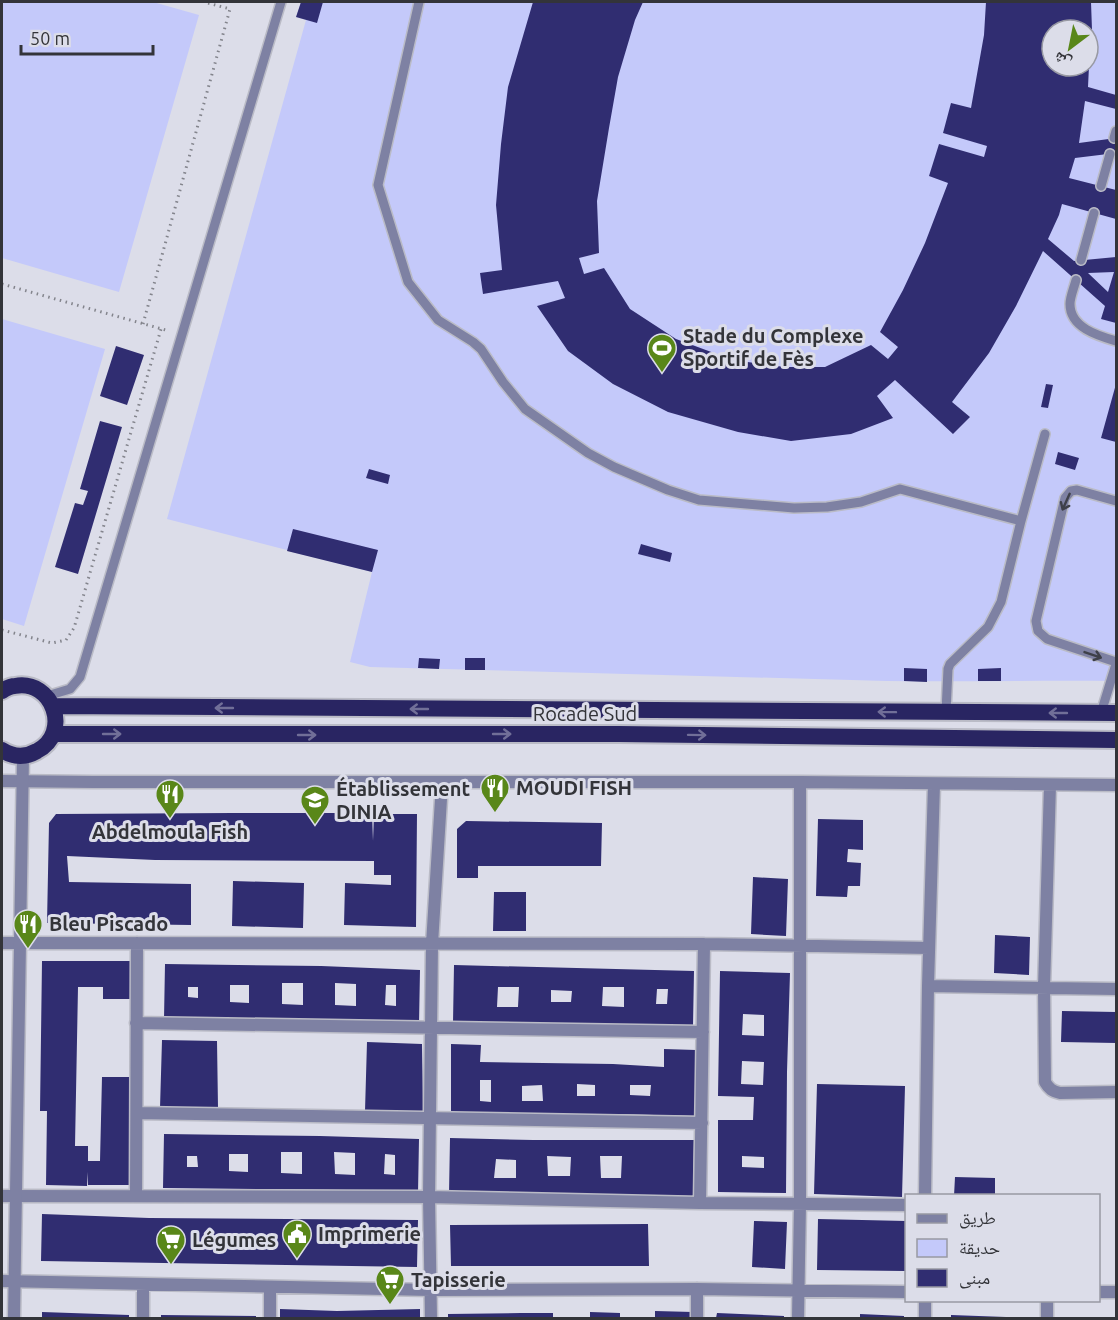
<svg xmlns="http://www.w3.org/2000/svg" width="1118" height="1320" viewBox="0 0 1118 1320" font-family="Ubuntu,'Noto Naskh Arabic',sans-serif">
  <rect width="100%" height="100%" fill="#dcdde9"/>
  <path fill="#c4c9fa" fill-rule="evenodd" d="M2,2H153L199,15L119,292L2,258Z
    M301,2H1116V681C1040,680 964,682 887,681L370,667L350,662L372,572L167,519L306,20L296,17ZM1052,30H1088V66H1052Z
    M2,319L105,349L24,626L2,619Z"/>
  <path fill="#302d71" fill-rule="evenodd" d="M301,2H323L317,23L296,17Z
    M533,2H643L635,20L618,77L609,128L597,201L599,253L579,258L584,274L604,268L630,309L676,339L733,360L785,367H825L871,345L888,359L898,347L880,332L903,290L925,243L948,183L929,176L939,144L984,157L987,146L943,133L951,103L971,108L984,35L986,2H1091L1092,30L1090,60H1088V30H1052V66H1089L1088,87L1116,95V109L1085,101L1079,143L1116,138V153L1075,158L1069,178L1116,190V219L1062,204L1059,215L1048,239L1074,261L1116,257V323L1101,319L1105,306L1043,251L1016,306L989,353L952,402L970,417L953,434L895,380L877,396L893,418L851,434L791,441L738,432L668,412L613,384L568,351L537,306L565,298L558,281L483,294L480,273L502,270L496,205L501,144L508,87ZM1114,272L1108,292L1088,273Z
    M116,346L144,355L127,405L100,396Z
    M1046,384L1053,385L1048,408L1041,407Z
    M1116,384V442L1101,438Z
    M100,421L122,427L78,574L55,567L75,503L83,505L88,491L80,489Z
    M1058,452L1079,458L1075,470L1055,464Z
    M369,469L390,475L388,484L366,478Z
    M293,529L378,550L372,572L287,551Z
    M641,544L672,553L670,562L638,554Z
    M419,658L440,659L439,669L418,668Z
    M465,658H485V670H465Z
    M904,668L927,669V682L904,681Z
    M1001,668V681H978V669Z
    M233,813H372L373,841L374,814H417L416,927L344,925L345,883L391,885V875H374V861L155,860L67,856L69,882L191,884V925L47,923L49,823L56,814Z
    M818,819L863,820V850L848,849L847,862L861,863L860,886H848L847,897L816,896Z
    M466,821L602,823L601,866H478V878H457V829Z
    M753,877L788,879L786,936L751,934Z
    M233,881L304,883L303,928L232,926Z
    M494,892H526V931H493Z
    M995,935L1030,937L1029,975L994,973Z
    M42,961H133V999H103V987H78L75,1146H88V1161H100L102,1077H133L132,1185H88V1172L87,1186L46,1185L47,1111H40Z
    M165,964L321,966L420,970L419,1024L164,1019ZM282,983H303V1005L282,1004ZM335,983L356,984V1006L335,1005ZM230,985H249V1003L230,1002ZM386,985H396V1006L385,1005ZM188,987H198V998L188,997Z
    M454,965L694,971L693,1026L453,1023ZM498,987H519L518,1007H497ZM603,987H624V1007L602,1006ZM657,989H668L667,1004H656ZM551,990L572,991L571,1002H551Z
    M720,971L790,973L787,1072L786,1193L718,1192V1120H753L754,1097L718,1096ZM743,1014L764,1015V1036L742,1035ZM742,1061L764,1062L763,1085L741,1084ZM742,1156L764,1157V1168L742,1167Z
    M1062,1011L1116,1012V1043L1061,1042Z
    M162,1040L217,1041L218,1108H160Z
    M367,1042L422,1044L423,1111H365Z
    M451,1044L481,1045L480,1062L613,1064L664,1067V1049L696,1050V1116L612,1114L451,1115ZM480,1080H491V1102L480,1101ZM577,1084L595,1085V1096H577ZM542,1085L543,1101H522V1086ZM630,1085H651L650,1096L630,1095Z
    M817,1084L905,1086L902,1197L814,1194Z
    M164,1134L320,1136L419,1139L418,1193L346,1190L163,1188ZM281,1152H302V1174L281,1173ZM334,1152L355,1153V1175L335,1174ZM229,1154H248V1172L229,1171ZM385,1154L395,1155V1175L384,1174ZM187,1156H197L198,1167H187Z
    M450,1138L533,1140H694L693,1196L559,1194H449ZM547,1156L571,1157L570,1176H548ZM600,1156H622L621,1178H601ZM496,1159L516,1160V1178H494Z
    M955,1177L995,1178V1196H954Z
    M42,1214L149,1218L418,1220L417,1267L41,1261Z
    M818,1219L906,1221L905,1271L817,1270Z
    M754,1221L787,1222L785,1269L752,1267Z
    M648,1224L649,1266H451L450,1225Z
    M280,1309L337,1311L420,1309V1318H280Z
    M655,1311L693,1312V1318H655Z
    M42,1312L129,1315V1318H42Z
    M590,1312L620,1313V1318H590Z
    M521,1313H553V1318H448V1314Z
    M717,1313L784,1316V1318H716Z
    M860,1314L904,1316V1318H860Z
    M161,1315L256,1316V1318H161Z
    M951,1315L1006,1317V1318H951Z"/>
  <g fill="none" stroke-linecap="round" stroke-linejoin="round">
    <g stroke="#babbc6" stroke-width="12">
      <path id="service" d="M419,2L378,185L408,282L438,320L473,342L481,349L503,382L525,409L588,453L614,467L668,490L699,500L794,508L827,507L861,502L900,489L1021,521
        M1114,138L1116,131
        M1101,186L1110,154
        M1081,260L1094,213
        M1076,280C1074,288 1070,297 1070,304C1070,328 1099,336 1116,341
        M1116,501L1077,490L1071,491L1065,498L1036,621L1038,631L1047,639L1116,662
        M47,696L70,689L80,677L281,2
        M946,712L948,669L950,664L988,627L1001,602L1021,521L1045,434
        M1101,713L1116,664"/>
    </g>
    <g stroke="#babbc6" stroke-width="15">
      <path id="minor" d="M2,781L93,782H800L1116,785
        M1050,785L1044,988L1045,1082C1049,1089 1052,1091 1060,1093L1116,1092
        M2,943L704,944L929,948
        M928,986L1116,989
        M136,1023L703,1032
        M137,1113L702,1123
        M2,1196L429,1197L700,1203L906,1205
        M136,1196L137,943
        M925,1196L928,986L934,784
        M700,1203L704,944
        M2,1281L431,1290L697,1289L906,1292
        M143,1284V1318
        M270,1288V1318
        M697,1289V1318
        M1098,1292H1116
        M431,1318L429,1197L432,944L442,783
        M798,1318L800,1204V782
        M925,1318V1300
        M1047,1318V1300"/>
    </g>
    <g stroke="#babbc6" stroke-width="15">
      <path id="tertiary" d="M14,1318L23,756"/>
    </g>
    <g stroke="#babbc6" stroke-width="20">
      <path id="trunk" d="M2,691C5,689 10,686 15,686C53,679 72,733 37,751C25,758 13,757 2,750
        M53,706L1116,713
        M53,734H619L1116,740"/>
    </g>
    <path stroke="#83848c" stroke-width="3" stroke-dasharray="1.5 4.5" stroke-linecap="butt" d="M2,284L169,331
      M143,324L230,9L204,2
      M2,630L52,643L66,640L74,628L161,329"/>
    <use href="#service" stroke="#7e81a3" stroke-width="9"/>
    <use href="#minor" stroke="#7e81a3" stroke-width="12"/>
    <use href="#tertiary" stroke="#7e81a3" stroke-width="12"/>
    <use href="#trunk" stroke="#292562" stroke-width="16"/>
  </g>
  <defs><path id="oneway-shaft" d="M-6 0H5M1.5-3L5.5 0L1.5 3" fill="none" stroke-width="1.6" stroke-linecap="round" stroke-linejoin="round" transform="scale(1.5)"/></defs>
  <g stroke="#3e4049">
    <use href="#oneway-shaft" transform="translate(1066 502) rotate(114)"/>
    <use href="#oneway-shaft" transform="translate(1093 655) rotate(19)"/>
  </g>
  <g stroke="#716f98">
    <use href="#oneway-shaft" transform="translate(224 708) rotate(-180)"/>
    <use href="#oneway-shaft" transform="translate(419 709) rotate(-180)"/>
    <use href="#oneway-shaft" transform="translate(887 712) rotate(-179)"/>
    <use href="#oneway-shaft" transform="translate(1058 713) rotate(-180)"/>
    <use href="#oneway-shaft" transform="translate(112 734)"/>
    <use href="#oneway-shaft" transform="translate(502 734)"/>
    <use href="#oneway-shaft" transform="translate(307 735)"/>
    <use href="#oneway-shaft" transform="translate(697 735) rotate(1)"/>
  </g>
  <defs>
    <g id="stadium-pin" transform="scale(1.5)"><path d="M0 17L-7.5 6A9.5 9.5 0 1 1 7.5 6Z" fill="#598719" stroke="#dcdde9"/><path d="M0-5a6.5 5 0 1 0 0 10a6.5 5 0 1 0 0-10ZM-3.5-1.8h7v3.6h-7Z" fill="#fff"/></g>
    <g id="restaurant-pin" transform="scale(1.5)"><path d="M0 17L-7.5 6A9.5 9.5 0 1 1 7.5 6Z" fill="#598719" stroke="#dcdde9"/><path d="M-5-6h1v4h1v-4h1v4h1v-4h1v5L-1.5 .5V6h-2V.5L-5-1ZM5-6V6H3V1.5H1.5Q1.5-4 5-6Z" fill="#fff"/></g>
    <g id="school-pin" transform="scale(1.5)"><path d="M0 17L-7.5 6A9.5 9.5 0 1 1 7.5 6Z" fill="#598719" stroke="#dcdde9"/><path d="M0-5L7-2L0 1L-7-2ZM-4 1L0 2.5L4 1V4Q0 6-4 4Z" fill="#fff"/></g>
    <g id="civic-pin" transform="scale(1.5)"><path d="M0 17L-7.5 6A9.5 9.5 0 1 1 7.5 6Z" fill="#598719" stroke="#dcdde9"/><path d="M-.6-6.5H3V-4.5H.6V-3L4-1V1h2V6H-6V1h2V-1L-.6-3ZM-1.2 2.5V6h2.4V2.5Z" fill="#fff"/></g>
    <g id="supermarket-pin" transform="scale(1.5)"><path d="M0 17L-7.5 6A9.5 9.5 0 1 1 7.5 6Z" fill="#598719" stroke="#dcdde9"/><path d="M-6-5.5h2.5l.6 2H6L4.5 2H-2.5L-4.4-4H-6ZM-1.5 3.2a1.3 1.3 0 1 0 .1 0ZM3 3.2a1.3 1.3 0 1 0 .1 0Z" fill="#fff"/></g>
  </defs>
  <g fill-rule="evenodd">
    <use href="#stadium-pin" x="662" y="348"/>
    <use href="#restaurant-pin" x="495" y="788"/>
    <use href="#restaurant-pin" x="170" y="794"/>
    <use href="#school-pin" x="315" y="800"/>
    <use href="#restaurant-pin" x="28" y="924"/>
    <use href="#civic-pin" x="297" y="1234"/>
    <use href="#supermarket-pin" x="171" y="1240"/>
    <use href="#supermarket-pin" x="390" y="1280"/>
  </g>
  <g text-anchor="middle" stroke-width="6" stroke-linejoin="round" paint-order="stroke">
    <g font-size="20" font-weight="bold" fill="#333439" stroke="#dcdde9" text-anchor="start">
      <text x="683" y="343">Stade du Complexe<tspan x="683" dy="23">Sportif de Fès</tspan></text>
      <text x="516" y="795">MOUDI FISH</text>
      <text x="336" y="796">Établissement<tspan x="336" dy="23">DINIA</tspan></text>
      <text x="170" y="839" text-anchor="middle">Abdelmoula Fish</text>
      <text x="49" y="931">Bleu Piscado</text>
      <text x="318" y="1241">Imprimerie</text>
      <text x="192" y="1247">Légumes</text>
      <text x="411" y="1287">Tapisserie</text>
    </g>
    <g font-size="20" fill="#333439" stroke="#dcdde9">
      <text x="585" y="721">Rocade Sud</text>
    </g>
  </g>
  <rect width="1118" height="1320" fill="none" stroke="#333439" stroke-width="6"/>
  <rect x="905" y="1194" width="195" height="108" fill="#dcdde9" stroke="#9899a3" stroke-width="1.5"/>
  <rect x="917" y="1214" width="30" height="9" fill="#7e81a3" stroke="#9899a3" stroke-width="1.5"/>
  <text x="959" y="1224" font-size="18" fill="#333439">طريق</text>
  <rect x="917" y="1239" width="30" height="18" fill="#c4c9fa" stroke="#9899a3" stroke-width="1.5"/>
  <text x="959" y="1254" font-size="18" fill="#333439">حديقة</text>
  <rect x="917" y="1269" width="30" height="18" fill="#302d71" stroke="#9899a3" stroke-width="1.5"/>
  <text x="959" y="1284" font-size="18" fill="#333439">مبنى</text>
  <g transform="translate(1070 48) rotate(212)"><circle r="28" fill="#dcdde9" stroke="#9899a3" stroke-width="1.5"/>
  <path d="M0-4.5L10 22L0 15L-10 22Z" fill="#598719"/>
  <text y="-9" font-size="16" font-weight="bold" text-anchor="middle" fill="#333439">ش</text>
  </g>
  <path d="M21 45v9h132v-9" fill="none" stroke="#333439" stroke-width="3"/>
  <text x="30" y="45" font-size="18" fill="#333439" stroke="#dcdde9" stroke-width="4.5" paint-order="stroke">50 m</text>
</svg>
